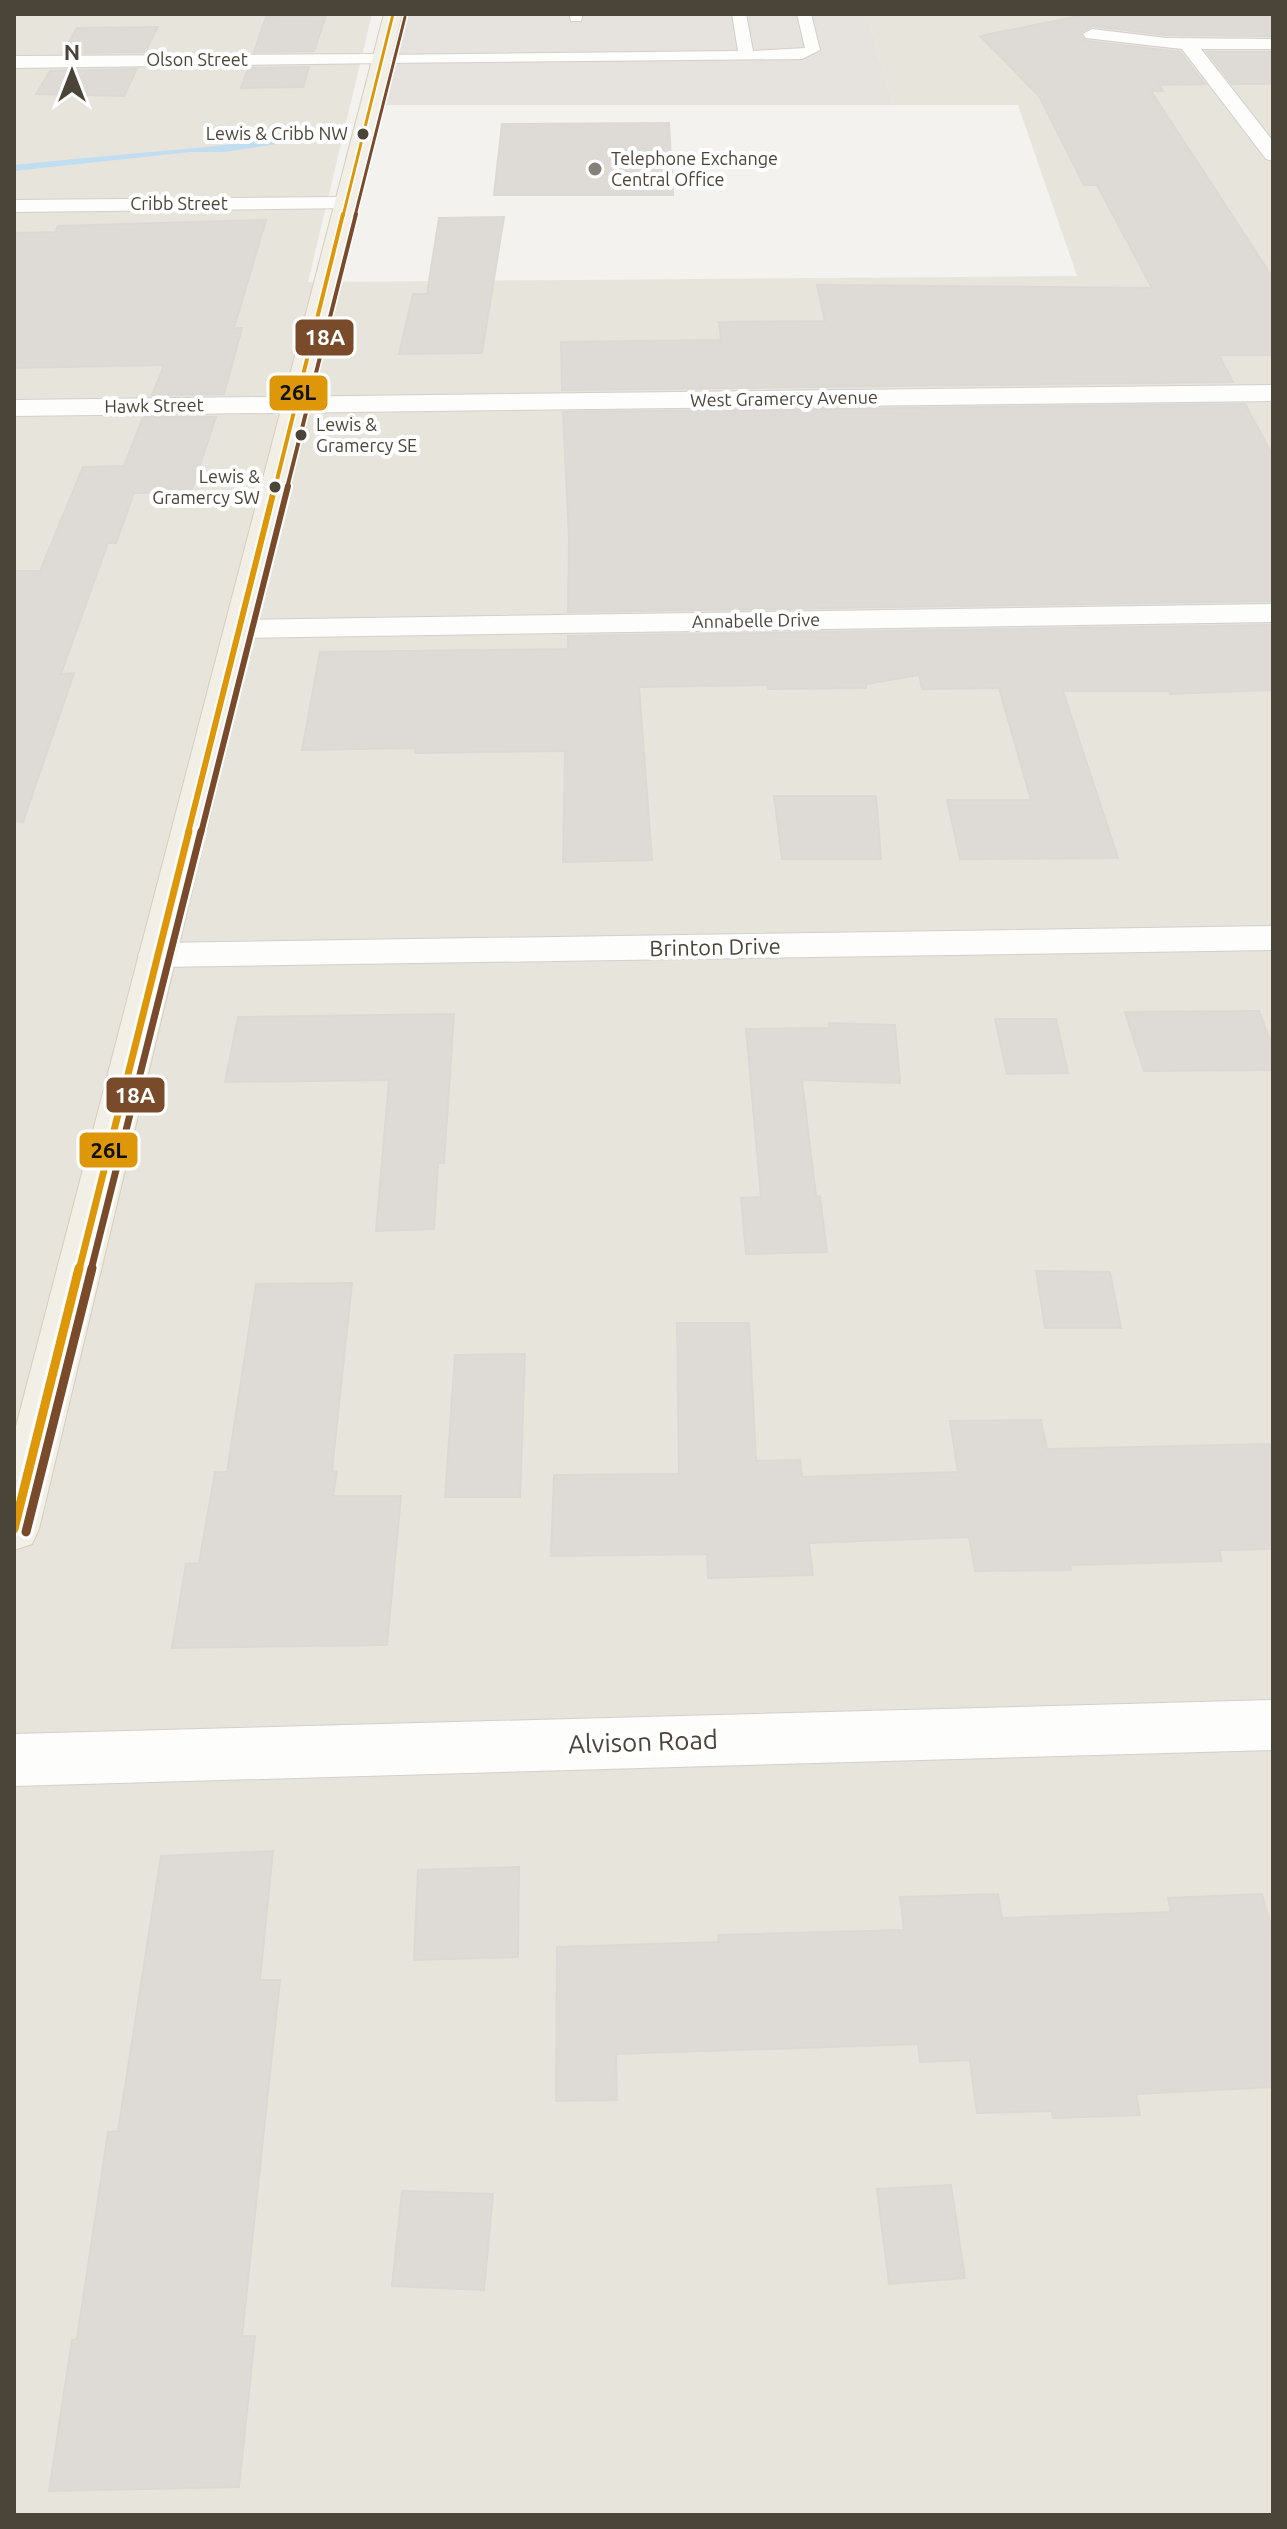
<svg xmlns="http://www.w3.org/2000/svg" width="1287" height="2529" viewBox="0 0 1287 2529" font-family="Ubuntu,sans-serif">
  <rect width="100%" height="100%" fill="#f4f2ee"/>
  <path fill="#e7e4dc" d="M14,14H372L308,282L1077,276L1018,105H893L867,14H1273V2515H14Z"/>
  <path fill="#e6e2de" d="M393,14H867L893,105H369Z"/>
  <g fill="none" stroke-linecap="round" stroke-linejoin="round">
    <path fill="#c0ddf1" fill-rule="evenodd" d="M287,137L290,142L224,152H190L14,171V165C105,155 197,150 287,137Z"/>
  </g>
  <path fill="#dedbd6" stroke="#dcd9d4" stroke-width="2" d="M1089,14H1273V36L1166,35L1092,26L1080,33L1086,41L1180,52L1205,84L1159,85L1163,91H1151L1273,278V355H1219L1233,382L562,390L561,342L721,340L719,322L825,321L817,285L1152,288L1097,185H1084L1039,96L980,36Z
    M326,16L314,51L254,52L266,17Z
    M158,27L145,52L62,53L77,28Z
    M1207,52H1273V84H1232Z
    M309,67L303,87L241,88L248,68Z
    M137,69L124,96L36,94L50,71Z
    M669,123L673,195H494L502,124Z
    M504,217L482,353L399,354L413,294H427L439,218Z
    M266,220L234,328H242L224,394L152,395L164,365L14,368V233L55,232L58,226Z
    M1245,404L1273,456V601L568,612L569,539L563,412Z
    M143,417H216L191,492L134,493L116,543H108L61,674L74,673L23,822L14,821V571H40L83,467L124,466Z
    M1273,625V690L1170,694L1169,691H1063L1118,858L960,859L947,800H1031L999,688L922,689L919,675L866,684V688L768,689L767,685L639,687L652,860L563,862L565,751L415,753L416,748L302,750L320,652L568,649V636Z
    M774,796H876L881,859H782Z
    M1259,1011L1273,1048V1070L1144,1071L1125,1012Z
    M454,1014L444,1163H438L434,1229L376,1231L389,1080L225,1082L238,1017Z
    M995,1019H1056L1068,1073L1007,1074Z
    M829,1023L895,1025L900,1083L802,1080L816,1196H820L827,1252L746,1254L741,1198L761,1197L746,1029L829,1028Z
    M1036,1271L1110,1272L1121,1328H1045Z
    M352,1283L332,1471H337L333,1496H401L387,1645L172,1648L186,1564L199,1563L215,1472H227L256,1284Z
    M677,1323H749L756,1461L800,1460L802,1477L958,1472L950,1421L1041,1420L1047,1449L1273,1444V1549L1219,1550L1222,1561L1070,1565L1071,1570L975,1571L969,1537L809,1543L813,1575L708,1578L707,1554L551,1556L554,1475L679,1474Z
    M525,1354L520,1497H445L455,1355Z
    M273,1851L260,1980H280L242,2336H255L239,2487L49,2491L72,2340L77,2339L108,2132L118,2131L161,1856Z
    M519,1867L518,1957L414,1960L418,1870Z
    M998,1894L1002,1918L1171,1912L1168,1898L1262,1894L1273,1933V2087L1136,2094L1140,2115L1053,2118L1052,2111L977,2113L970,2060L920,2062L918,2044L616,2054L617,2100L556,2101L557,1947L719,1942L718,1935L904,1930L900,1897Z
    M951,2185L965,2278L889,2284L877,2189Z
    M402,2191L493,2194L484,2290L392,2286Z"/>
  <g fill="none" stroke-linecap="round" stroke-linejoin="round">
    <g stroke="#d2d0cb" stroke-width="2">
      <path id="lane" d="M569,14H583L581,21H571Z
        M732,14H746L753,51L805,48L797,14H811L820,50L802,59L380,63L373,59L380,55L738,51Z"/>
    </g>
    <g stroke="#d2d0cb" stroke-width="2">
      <path id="street" d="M1092,29L1166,38L1273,39V49H1201L1273,141V161L1266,159L1182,49L1086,38L1083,34Z
        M380,54L389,59L386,63L14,68V56Z
        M345,197L356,203L353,208L14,212V200Z
        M1273,385V401L14,416V400Z
        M1273,604V622L239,638L228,635L224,629L228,623L239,620Z
        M1273,926V950L157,967L144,964L138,955L144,946L157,943Z
        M1273,1700V1750L14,1786V1734Z"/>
    </g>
    <g stroke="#d6cebb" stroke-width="2">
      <path id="primary" d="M384,14H402L39,1529L32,1544L14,1550V1434Z"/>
    </g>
    <use href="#lane" fill="#fdfdfc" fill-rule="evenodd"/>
    <use href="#street" fill="#fdfdfc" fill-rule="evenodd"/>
    <use href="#primary" fill="#f2efe6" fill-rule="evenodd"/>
    <g stroke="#fff" stroke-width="6">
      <path id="bus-1-far4" d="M343,216L393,14"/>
    </g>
    <g stroke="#fff" stroke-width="7">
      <path id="bus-1-far3" d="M275,488L343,214"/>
    </g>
    <g stroke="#fff" stroke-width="10">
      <path id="bus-1-far2" d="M188,833L275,486"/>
    </g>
    <g stroke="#fff" stroke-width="12">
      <path id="bus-1-far1" d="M79,1270L189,831"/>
    </g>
    <g stroke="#fff" stroke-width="15">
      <path id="bus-1" d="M14,1529L79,1268"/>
    </g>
    <g stroke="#fff" stroke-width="6">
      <path id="bus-2-far4" d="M355,216L405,17"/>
    </g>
    <g stroke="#fff" stroke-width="7">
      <path id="bus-2-far3" d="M287,488L356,214"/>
    </g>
    <g stroke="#fff" stroke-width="10">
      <path id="bus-2-far2" d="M201,833L288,486"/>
    </g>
    <g stroke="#fff" stroke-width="12">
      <path id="bus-2-far1" d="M91,1270L201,831"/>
    </g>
    <g stroke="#fff" stroke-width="15">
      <path id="bus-2" d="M26,1532L92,1268"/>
    </g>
    <use href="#bus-1-far4" stroke="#dd9709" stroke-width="3"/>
    <use href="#bus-1-far3" stroke="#dd9709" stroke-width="4"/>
    <use href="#bus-1-far2" stroke="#dd9709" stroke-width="6"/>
    <use href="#bus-1-far1" stroke="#dd9709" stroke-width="7"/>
    <use href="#bus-1" stroke="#dd9709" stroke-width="9"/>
    <use href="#bus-2-far4" stroke="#7a4b2a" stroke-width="3"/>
    <use href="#bus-2-far3" stroke="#7a4b2a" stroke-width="4"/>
    <use href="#bus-2-far2" stroke="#7a4b2a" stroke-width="6"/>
    <use href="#bus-2-far1" stroke="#7a4b2a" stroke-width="7"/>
    <use href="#bus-2" stroke="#7a4b2a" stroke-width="9"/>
  </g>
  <g fill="#4b4439" stroke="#fff" stroke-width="3">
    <circle cx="363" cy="134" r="7"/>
    <circle cx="301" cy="435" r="7"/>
    <circle cx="275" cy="487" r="7"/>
  </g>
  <circle fill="#868178" stroke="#fff" stroke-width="3" cx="595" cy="169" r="8"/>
  <g text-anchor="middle" stroke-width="8" stroke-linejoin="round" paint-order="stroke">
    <g font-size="18" fill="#4b4439" stroke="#fff">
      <text x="197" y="66">Olson Street</text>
      <text x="179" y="210">Cribb Street</text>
      <text transform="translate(784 399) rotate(-1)" y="6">West Gramercy Avenue</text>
      <text transform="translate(154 406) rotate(-1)" y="6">Hawk Street</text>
      <text transform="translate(756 621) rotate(-1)" y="6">Annabelle Drive</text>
    </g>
    <g font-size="18" fill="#4b4439" stroke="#fff" text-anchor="end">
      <text x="348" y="140">Lewis &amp; Cribb NW</text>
      <text x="316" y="431" text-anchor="start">Lewis &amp;<tspan x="316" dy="21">Gramercy SE</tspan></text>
      <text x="260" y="483">Lewis &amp;<tspan x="260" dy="21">Gramercy SW</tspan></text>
    </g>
    <g font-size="18" fill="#4b4439" stroke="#fff" text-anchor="start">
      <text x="611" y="165">Telephone Exchange<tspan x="611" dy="21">Central Office</tspan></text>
    </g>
    <g font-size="22" fill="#4b4439" stroke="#fff">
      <text transform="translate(715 947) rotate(-1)" y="8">Brinton Drive</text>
    </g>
    <g font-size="26" fill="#4b4439" stroke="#fff">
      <text transform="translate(643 1742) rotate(-2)" y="9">Alvison Road</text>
    </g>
  </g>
  <g stroke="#fff" stroke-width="3">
    <rect x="294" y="318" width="61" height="39" rx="8" fill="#7a4b2a"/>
    <rect x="268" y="374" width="61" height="38" rx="8" fill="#dd9709"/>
    <rect x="105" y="1076" width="61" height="38" rx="8" fill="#7a4b2a"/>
    <rect x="78" y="1131" width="61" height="38" rx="8" fill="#dd9709"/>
  </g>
  <g font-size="22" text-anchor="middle" font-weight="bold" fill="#fff">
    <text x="325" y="345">18A</text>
    <text x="135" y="1103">18A</text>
  </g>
  <g font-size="22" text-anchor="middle" font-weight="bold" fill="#111">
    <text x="298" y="400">26L</text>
    <text x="109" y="1158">26L</text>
  </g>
  <rect width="1287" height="2529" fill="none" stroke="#4b4439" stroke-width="32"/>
  <g transform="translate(72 72)" stroke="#ffffff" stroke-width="6" paint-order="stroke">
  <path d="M0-6L14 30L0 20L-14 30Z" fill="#4b4439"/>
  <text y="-12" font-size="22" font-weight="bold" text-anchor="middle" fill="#4b4439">N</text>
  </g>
</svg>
